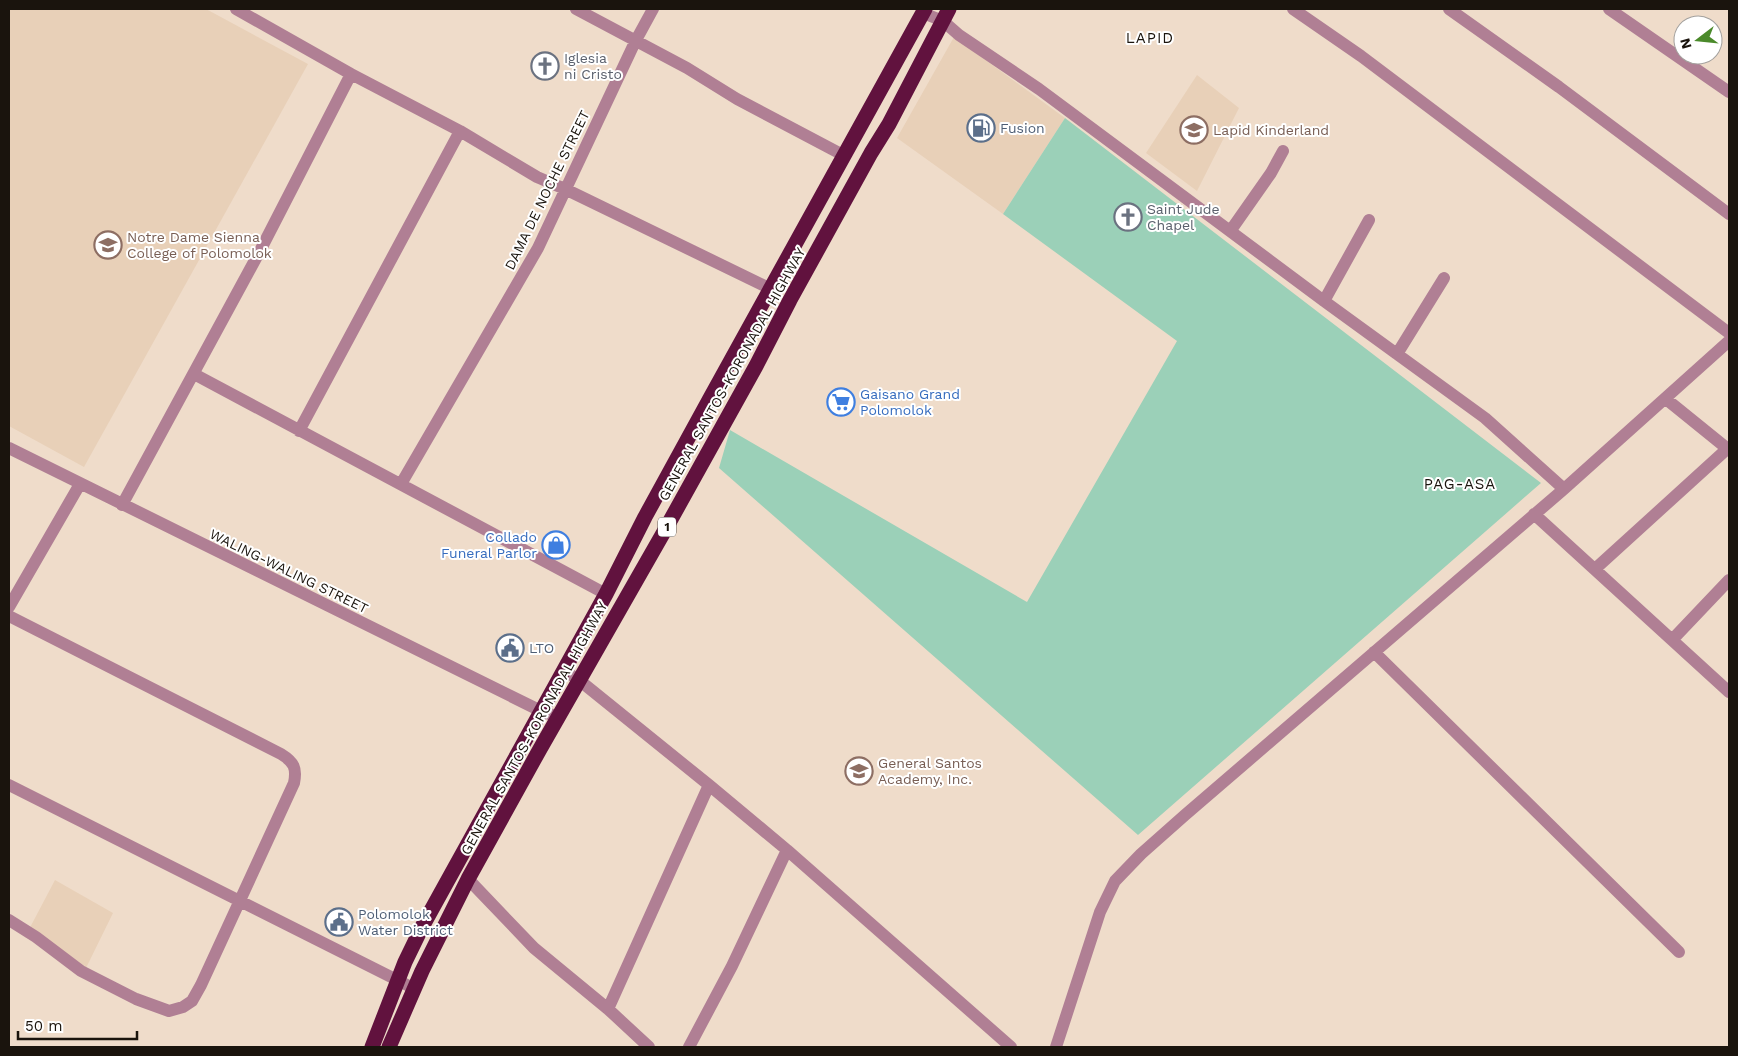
<svg xmlns="http://www.w3.org/2000/svg" width="1738" height="1056" viewBox="0 0 1738 1056" font-family="'Work Sans',sans-serif">
  <rect width="100%" height="100%" fill="#efdcca"/>
  <path fill="#e8d0b8" d="M9,9H206L308,64L84,467L9,426Z
    M954,37L1065,118L1003,214L897,138Z
    M1197,75L1239,108L1197,191L1146,153Z
    M55,880L113,913L86,968L25,937Z"/>
  <path fill="#9bd0b8" d="M1065,118L1541,483L1138,835L719,468L730,430L1027,602L1177,341L1003,214Z"/>
  <g fill="none" stroke-linecap="round" stroke-linejoin="round">
    <path stroke="#b07f94" stroke-width="12" d="M236,9L351,74L460,131L537,177L565,189L771,289
      M576,9L687,68L737,99L843,155
      M1293,9L1361,56L1729,333
      M1449,9L1559,87L1729,214
      M1609,9L1729,92
      M923,13L943,21L959,35L1039,89L1324,301L1485,418L1564,489
      M1231,230L1271,173L1283,151
      M1324,301L1369,220
      M1397,354L1444,278
      M194,374L606,594
      M1666,399L1729,450
      M299,431L460,131
      M9,448L541,711L558,717
      M401,484L538,248L635,42L653,9
      M122,505L261,249L351,74
      M1534,514L1729,692
      M1595,569L1727,449
      M9,607L80,484
      M9,616L281,754C294,762 297,768 294,783L201,985L192,1001L183,1007L169,1011L136,999L81,971L36,937L9,920
      M1672,640L1729,580
      M1374,652L1679,952
      M563,670L579,680L709,785L787,850L1011,1047
      M9,785L415,989
      M468,879L534,948L608,1009L709,785
      M608,1009L649,1047
      M689,1047L732,966L787,850
      M1056,1047L1100,912L1115,881L1141,854L1185,815L1564,489L1729,341"/>
    <path stroke="#61123e" stroke-width="15" d="M372,1047L405,962L422,927L606,594L645,517L709,400L925,9
      M389,1047L422,971L468,879L540,749L665,530L756,366L790,300L871,153L889,124L949,9"/>
  </g>
  <defs>
    <g id="church-ring" transform="scale(1.4375)"><circle r="9.5" fill="#fff" stroke="#6b7280" stroke-width="1.5"/><path d="M-1.2-6h2.4v3.5h3.3v2.4h-3.3V6h-2.4V-.1h-3.3v-2.4h3.3Z" fill="#6b7280"/></g>
    <g id="fuel-ring" transform="scale(1.4375)"><circle r="9.5" fill="#fff" stroke="#5c6f8a" stroke-width="1.5"/><path d="M-5.5-6h7V0h2V4h1.3V-2.5L3-4.5l.8-.8L6-3V5H2.5V1h-1V6h-7ZM-4.2-4.7v3.2H.2V-4.7Z" fill="#5c6f8a"/></g>
    <g id="school-ring" transform="scale(1.4375)"><circle r="9.5" fill="#fff" stroke="#8d6e63" stroke-width="1.5"/><path d="M0-5L7-2L0 1L-7-2ZM-4 1L0 2.5L4 1V4Q0 6-4 4Z" fill="#8d6e63"/></g>
    <g id="university-ring" transform="scale(1.4375)"><circle r="9.5" fill="#fff" stroke="#8d6e63" stroke-width="1.5"/><path d="M0-5L7-2L0 1L-7-2ZM-4 1L0 2.5L4 1V4Q0 6-4 4Z" fill="#8d6e63"/></g>
    <g id="supermarket-ring" transform="scale(1.4375)"><circle r="9.5" fill="#fff" stroke="#3f7fe0" stroke-width="1.5"/><path d="M-6-5.5h2.5l.6 2H6L4.5 2H-2.5L-4.4-4H-6ZM-1.5 3.2a1.3 1.3 0 1 0 .1 0ZM3 3.2a1.3 1.3 0 1 0 .1 0Z" fill="#3f7fe0"/></g>
    <g id="shop-ring" transform="scale(1.4375)"><circle r="9.5" fill="#fff" stroke="#3f7fe0" stroke-width="1.5"/><path d="M-5-2.5h2.3a2.7 3.5 0 0 1 5.4 0H5L5.5 6h-11ZM-1.5-2.5h3a1.5 2.3 0 0 0-3 0Z" fill="#3f7fe0"/></g>
    <g id="civic-ring" transform="scale(1.4375)"><circle r="9.5" fill="#fff" stroke="#5c6f8a" stroke-width="1.5"/><path d="M-.6-6.5H3V-4.5H.6V-3L4-1V1h2V6H-6V1h2V-1L-.6-3ZM-1.2 2.5V6h2.4V2.5Z" fill="#5c6f8a"/></g>
  </defs>
  <g fill-rule="evenodd">
    <use href="#church-ring" x="545" y="66"/>
    <use href="#fuel-ring" x="981" y="128"/>
    <use href="#school-ring" x="1194" y="130"/>
    <use href="#church-ring" x="1128" y="217"/>
    <use href="#university-ring" x="108" y="245"/>
    <use href="#supermarket-ring" x="841" y="402"/>
    <use href="#shop-ring" x="556" y="545"/>
    <use href="#civic-ring" x="510" y="648"/>
    <use href="#school-ring" x="859" y="771"/>
    <use href="#civic-ring" x="339" y="922"/>
  </g>
  <g text-anchor="middle" stroke-width="4" stroke-linejoin="round" paint-order="stroke">
    <rect fill="#fff" stroke="#5f5a56" stroke-width="1" x="658" y="517.5" width="18" height="19" rx="4"/>
    <g font-size="12" font-weight="bold" fill="#1a140d">
      <text x="667" y="531">1</text>
    </g>
    <g font-size="14" fill="#5b616d" stroke="#fff" text-anchor="start">
      <text x="564" y="63">Iglesia<tspan x="564" dy="16">ni Cristo</tspan></text>
      <text x="1147" y="214">Saint Jude<tspan x="1147" dy="16">Chapel</tspan></text>
    </g>
    <g font-size="14" fill="#4e5e75" stroke="#fff" text-anchor="start">
      <text x="1000" y="133">Fusion</text>
      <text x="529" y="653">LTO</text>
      <text x="358" y="919">Polomolok<tspan x="358" dy="16">Water District</tspan></text>
    </g>
    <g font-size="14" fill="#785e54" stroke="#fff" text-anchor="start">
      <text x="1213" y="135">Lapid Kinderland</text>
      <text x="127" y="242">Notre Dame Sienna<tspan x="127" dy="16">College of Polomolok</tspan></text>
      <text x="878" y="768">General Santos<tspan x="878" dy="16">Academy, Inc.</tspan></text>
    </g>
    <g font-size="14" fill="#1a140d" stroke="#fff">
      <text transform="translate(547 190) rotate(-64)" y="5">DAMA DE NOCHE STREET</text>
      <text transform="translate(732 374) rotate(-61)" y="5">GENERAL SANTOS-KORONADAL HIGHWAY</text>
      <text transform="translate(289 571) rotate(26)" y="5">WALING-WALING STREET</text>
      <text transform="translate(534 728) rotate(-61)" y="5">GENERAL SANTOS-KORONADAL HIGHWAY</text>
    </g>
    <g font-size="14" fill="#366cbe" stroke="#fff" text-anchor="start">
      <text x="860" y="399">Gaisano Grand<tspan x="860" dy="16">Polomolok</tspan></text>
      <text x="537" y="542" text-anchor="end">Collado<tspan x="537" dy="16">Funeral Parlor</tspan></text>
    </g>
    <g font-size="15" letter-spacing="1" fill="#1a140d" stroke="#fff">
      <text x="1150" y="43">LAPID</text>
      <text x="1460" y="489">PAG-ASA</text>
    </g>
  </g>
  <rect width="1738" height="1056" fill="none" stroke="#1a140d" stroke-width="20"/>
  <g transform="translate(1698 40) rotate(254)"><circle r="24" fill="#ffffff" stroke="#a3a19e"/>
  <path d="M0-4L9 19L0 12L-9 19Z" fill="#4b8a2b"/>
  <text y="-8" font-size="14" font-weight="bold" text-anchor="middle" fill="#1a140d">N</text>
  </g>
  <path d="M18 1031v8h119v-8" fill="none" stroke="#1a140d" stroke-width="2.5"/>
  <text x="25" y="1031" font-size="15" fill="#1a140d" stroke="#ffffff" stroke-width="4" paint-order="stroke">50 m</text>
</svg>
